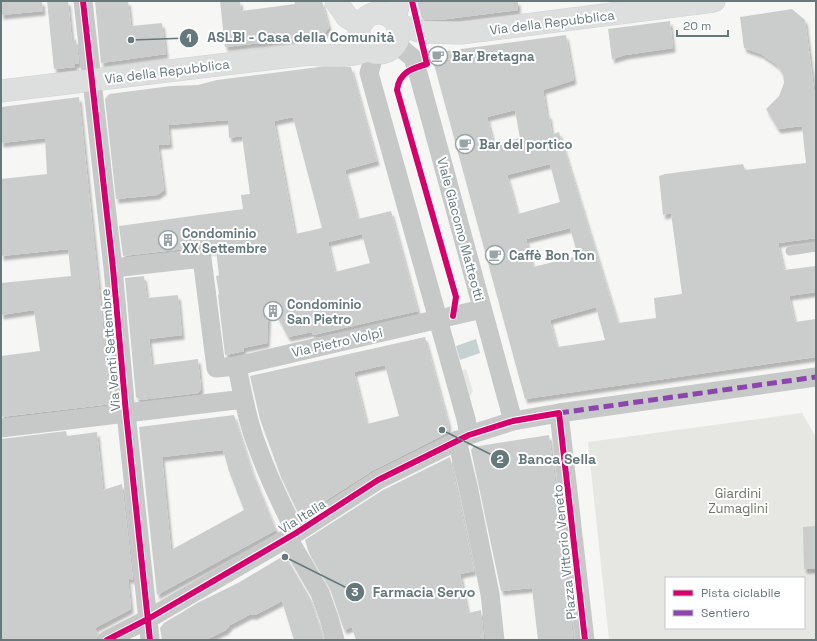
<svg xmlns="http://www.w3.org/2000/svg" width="817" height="641" viewBox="0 0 817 641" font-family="'Space Grotesk',sans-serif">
  <defs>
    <filter id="shadow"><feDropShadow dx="2.5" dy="4.5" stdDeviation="1" flood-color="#0004"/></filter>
  </defs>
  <rect width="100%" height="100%" fill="#f6f6f5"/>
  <path fill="#e6e7e3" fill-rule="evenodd" d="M466,369L473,391L470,396L468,397L461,371Z
    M802,413L816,437V640H609L588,442ZM666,578H804V628H666Z"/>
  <path fill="#c6d2d1" d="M476,339L480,353L460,360L456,346Z"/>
  <path fill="#cbcdcd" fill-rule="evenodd" filter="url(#shadow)" d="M1,1H42L43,11L1,15Z
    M47,1H68L72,42L76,39L79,63L75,64V67L54,69Z
    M95,1H128L131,26L162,23L166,54L101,63Z
    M220,1H240L241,11L295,4L294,1H322L329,27L323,36L225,47Z
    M417,1H518V10L439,20H424L422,19Z
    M792,9L805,20L816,105V238L778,243L784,270L816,266V292L789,296L795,322L816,319V357L525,399L431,53L566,35L574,80L543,90L547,115L549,114L552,134L559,132L618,323L656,318L654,298L682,294L671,213L663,215L659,176L665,174L743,164L745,170L806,163L802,126L778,129L766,109L779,96L784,83L783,74L777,65L761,54L744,48L740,17ZM515,110L520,138L494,145L487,117ZM550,164L560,202L518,214L507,175ZM570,228L578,256L533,267L526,239ZM596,307L605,340L557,347L550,320Z
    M670,21L673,48L625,55L612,59L608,29Z
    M319,67H351L377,161L345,170L358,219L391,211L418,311L313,335L312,332L288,337L269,301L267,343L243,348L244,351L225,355L218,295L219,294L216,276L219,275L216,250L210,251L206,248L201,247L123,256L119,226L243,209L241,195L250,194L242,136L229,138L228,120L168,125L170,144L158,145L164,190L157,195L116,199L105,99L109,94L171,86L198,85L217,80ZM293,117L322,228L295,234L274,121ZM362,234L370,263L335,272L328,242Z
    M79,97L111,404L1,417V356L40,351L34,310L1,315V283L71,276L68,249L1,256V179L47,174L45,138L1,143V107Z
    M144,276L147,298L178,295L182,335L149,339L152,365L198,359L201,389L198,393L140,400L136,397L125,278Z
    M425,337L448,422L449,432L372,471L300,517L281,477L260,419L250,376ZM385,365L399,416L367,424L354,372Z
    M234,415L252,471L276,530L157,595L139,427ZM223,450L229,471L244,510L171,550L162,457Z
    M66,431L67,436L97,432L103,490L122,484L133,580L128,578L131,609L95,628L98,634L96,640H1V439Z
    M549,435L564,550L573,640H538L532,588L501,591L471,450L473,447Z
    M450,457L474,571L460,574L468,613L481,610L484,640H356L352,627L344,630L330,589L309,553L305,540L383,490Z
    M816,526V569H804L803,527Z
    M285,555L310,598L324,640H294L282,601L255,615H249L230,625L226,630L205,640H162L160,628L164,623L199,602L238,583Z"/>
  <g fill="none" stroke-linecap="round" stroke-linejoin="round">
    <g stroke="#d1d2d2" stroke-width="23">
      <path id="secondary" d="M336,1L347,17L360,25
        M359 33a20 20 0 1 1 40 0a20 20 0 1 1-40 0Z
        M395,21L399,1
        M397,26L410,28L422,32L461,33L714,1
        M1,91L310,54C329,56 349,58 368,50"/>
    </g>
    <path stroke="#c7c9c9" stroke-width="9" d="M790,251L816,247"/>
    <path stroke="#c7c9c9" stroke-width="19" d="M83,1L113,268L126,413L150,640
      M395,43L413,58L418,73L513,421
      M375,52L369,73L466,419L469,435
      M113,268L202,258L216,368L237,366C242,392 247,419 256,443C267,474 281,504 296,533
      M237,366L482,309
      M559,413L585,640
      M1,428L244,399
      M457,440L468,486L490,594L495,640
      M288,538L320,593L329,618L335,640
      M107,640L148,619L296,533L378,480L469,435L513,421L559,413L816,377"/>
    <use href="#secondary" stroke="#dddede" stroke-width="22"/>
    <path stroke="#8e44ad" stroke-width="5" stroke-dasharray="10 5" stroke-linecap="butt" d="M559,413L816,377"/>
    <g stroke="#fff" stroke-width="8">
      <path id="cycleway" d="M83,1L113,268L126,413L150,640
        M412,1L427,64C413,68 399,72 397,90L456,297L453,316
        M107,640L148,619L296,533L378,480L469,435L513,421L559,413L585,640"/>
    </g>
    <use href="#cycleway" stroke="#d6006c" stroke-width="6"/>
  </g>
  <defs>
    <g id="cafe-ring" transform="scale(1)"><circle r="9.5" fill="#fff" stroke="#98a4a6" stroke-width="1.5"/><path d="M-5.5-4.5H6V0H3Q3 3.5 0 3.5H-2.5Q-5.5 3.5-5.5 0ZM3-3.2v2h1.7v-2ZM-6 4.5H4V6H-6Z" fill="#98a4a6"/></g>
    <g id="building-ring" transform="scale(1)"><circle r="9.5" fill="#fff" stroke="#98a4a6" stroke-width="1.5"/><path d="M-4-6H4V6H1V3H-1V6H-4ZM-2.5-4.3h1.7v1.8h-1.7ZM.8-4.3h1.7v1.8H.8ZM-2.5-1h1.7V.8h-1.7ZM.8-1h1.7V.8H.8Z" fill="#98a4a6"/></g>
  </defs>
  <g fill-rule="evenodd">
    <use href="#cafe-ring" x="438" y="56"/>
    <use href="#cafe-ring" x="465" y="144"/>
    <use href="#building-ring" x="168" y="240"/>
    <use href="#cafe-ring" x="495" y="255"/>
    <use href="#building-ring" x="273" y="311"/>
  </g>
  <g text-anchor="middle" stroke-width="4" stroke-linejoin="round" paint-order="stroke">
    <g font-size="13" fill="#65787c" stroke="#fff">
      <text transform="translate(552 22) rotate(-7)" y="5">Via della Repubblica</text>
      <text transform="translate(167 71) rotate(-7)" y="5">Via della Repubblica</text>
      <text transform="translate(461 229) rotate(75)" y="5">Viale Giacomo Matteotti</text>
      <text transform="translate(337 342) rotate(-13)" y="5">Via Pietro Volpi</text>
      <text transform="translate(110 350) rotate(-95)" y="5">Via Venti Settembre</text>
      <text transform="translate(302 516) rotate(-32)" y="5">Via Italia</text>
      <text transform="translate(564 552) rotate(-96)" y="5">Piazza Vittorio Veneto</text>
    </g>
    <g font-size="13" font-weight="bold" fill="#65787c" stroke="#fff" text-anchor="start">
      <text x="452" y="61">Bar Bretagna</text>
      <text x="479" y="149">Bar del portico</text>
      <text x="182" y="238">Condominio<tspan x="182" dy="15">XX Settembre</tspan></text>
      <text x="509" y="260">Caffè Bon Ton</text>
      <text x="287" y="309">Condominio<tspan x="287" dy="15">San Pietro</tspan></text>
    </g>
    <g font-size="13" fill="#6b7564" stroke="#fff">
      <text x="738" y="498">Giardini<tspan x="738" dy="15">Zumaglini</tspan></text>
    </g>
  </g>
  <path fill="none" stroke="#65787c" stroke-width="1.5" d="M131 40L189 38M442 430L500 459M285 557L355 592"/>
  <g fill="#65787c" stroke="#fff" stroke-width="1.5">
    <circle cx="131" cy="40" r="4"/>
    <circle cx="442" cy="430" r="4"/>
    <circle cx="285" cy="557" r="4"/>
    <circle cx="189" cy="38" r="10"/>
    <circle cx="500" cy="459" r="10"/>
    <circle cx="355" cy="592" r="10"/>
  </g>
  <g font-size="12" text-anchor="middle" font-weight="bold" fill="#fff">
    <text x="189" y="42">1</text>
    <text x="500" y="463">2</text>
    <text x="355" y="596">3</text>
  </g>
  <g font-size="14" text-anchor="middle" font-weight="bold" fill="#65787c" stroke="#fff" stroke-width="4" stroke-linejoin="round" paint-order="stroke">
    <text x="301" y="42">ASLBI - Casa della Comunità</text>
    <text x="557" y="464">Banca Sella</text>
    <text x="424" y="597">Farmacia Servo</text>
  </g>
  <rect width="817" height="641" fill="none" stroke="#65787c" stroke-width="4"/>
  <rect x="665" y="577" width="140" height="52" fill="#ffffff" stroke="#c1c9cb"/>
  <rect x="673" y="590" width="20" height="6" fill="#d6006c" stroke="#c1c9cb"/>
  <text x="701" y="597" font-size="12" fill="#65787c">Pista ciclabile</text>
  <rect x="673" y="610" width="20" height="6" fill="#8e44ad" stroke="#c1c9cb"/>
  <text x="701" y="617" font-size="12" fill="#65787c">Sentiero</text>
  <path d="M677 30v6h51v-6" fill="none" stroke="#65787c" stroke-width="2"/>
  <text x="683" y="30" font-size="12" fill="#65787c" stroke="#ffffff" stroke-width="3" paint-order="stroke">20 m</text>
</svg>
